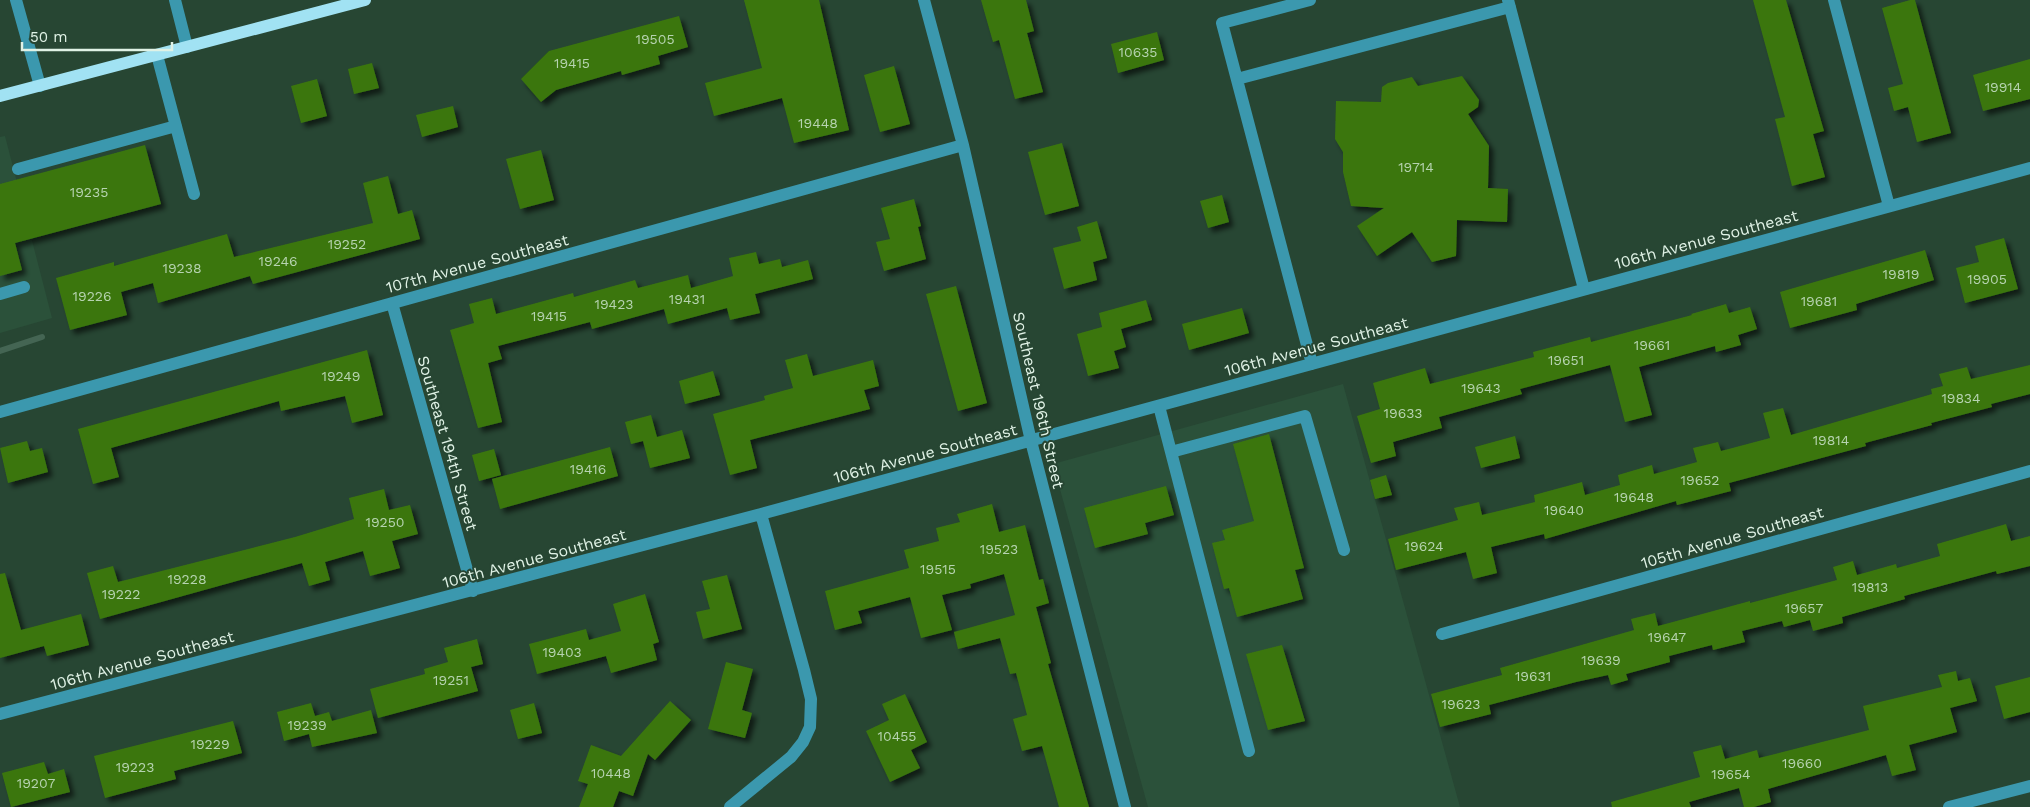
<svg xmlns="http://www.w3.org/2000/svg" width="2030" height="807" viewBox="0 0 2030 807" font-family="'Work Sans',sans-serif">
  <defs>
    <filter id="shadow"><feDropShadow dx="4.5" dy="4.5" stdDeviation="2.5" flood-color="#0009"/></filter>
  </defs>
  <rect width="100%" height="100%" fill="#274633"/>
  <path fill="#2b513a" d="M5,136L52,318L0,333V137Z
    M1343,384L1460,807H1148L1053,464Z"/>
  <g fill="none" stroke-linecap="round" stroke-linejoin="round">
    <path stroke="#446553" stroke-width="6" d="M0,351L42,337"/>
  </g>
  <path fill="#3a760d" filter="url(#shadow)" d="M744,0H819L849,130L794,143L782,98L714,116L705,83L762,68Z
    M981,0H1026L1034,31L1027,33L1043,92L1015,99L999,40L993,42Z
    M1753,0H1786L1824,131L1813,134L1825,177L1792,186L1775,119L1785,117Z
    M1910,0H1915L1951,133L1917,142L1908,107L1894,111L1888,88L1903,84L1882,8Z
    M679,16L688,47L658,56L660,64L622,75L621,71L556,90L541,102L521,79L549,51Z
    M1157,32L1164,60L1118,73L1111,44Z
    M2030,59V99L1983,111L1973,75Z
    M372,63L379,88L354,94L348,69Z
    M894,66L910,124L880,132L864,75Z
    M1462,76L1479,100L1478,107L1468,114L1489,146L1488,188L1508,189L1507,222L1457,220L1456,256L1432,262L1412,232L1377,256L1357,226L1384,208L1351,206L1343,172V152L1335,139L1336,101L1381,102L1382,87L1388,83L1412,77L1418,86Z
    M317,79L327,116L301,123L291,86Z
    M453,106L458,127L422,137L416,115Z
    M1062,143L1079,206L1045,215L1028,152Z
    M145,145L161,204L15,243L22,270L0,276V184Z
    M541,150L554,200L520,209L506,159Z
    M388,176L398,214L412,210L420,239L253,284L250,276L158,303L153,283L121,292L127,315L70,330L56,278L114,262V266L227,234L234,257L373,223L363,183Z
    M1222,195L1229,222L1208,228L1200,201Z
    M914,199L921,226L918,227L926,259L884,271L876,242L890,239L881,208Z
    M1097,221L1107,258L1093,262L1097,280L1064,289L1053,248L1081,241L1077,227Z
    M2004,238L2018,289L1965,303L1956,268L1979,262L1975,246Z
    M1925,250L1934,280L1856,304L1857,310L1790,328L1780,292Z
    M756,252L759,264L780,259L782,267L808,260L813,279L755,294L760,313L730,320L727,308L668,324L664,309L592,329L590,322L498,346L502,359L488,363L502,422L478,428L450,330L474,323L469,304L492,298L496,314L573,293L574,297L635,280L638,288L688,275L691,288L733,276L729,258Z
    M956,286L987,403L958,411L926,294Z
    M1146,300L1152,320L1121,329L1126,347L1114,351L1119,368L1088,376L1077,334L1102,327L1099,313Z
    M1726,304L1729,313L1750,307L1757,329L1738,335L1741,345L1716,352L1715,346L1639,367L1652,415L1625,422L1610,365L1520,389L1522,394L1439,417L1442,428L1393,442L1396,456L1371,463L1357,416L1380,409L1373,383L1425,368L1430,384L1534,357L1533,352L1590,337L1591,342L1692,315L1691,314Z
    M1242,308L1249,333L1189,350L1182,324Z
    M367,350L383,415L352,423L345,396L281,411L279,401L111,448L119,477L93,484L78,429Z
    M807,354L813,376L873,360L879,386L864,390L870,409L750,440L757,468L730,475L713,414L765,400L764,396L793,388L785,360Z
    M2030,365V394L1991,404L1992,407L1931,423L1932,425L1865,443L1866,446L1729,483L1731,491L1677,505L1676,501L1545,539L1544,534L1491,547L1497,573L1473,579L1466,552L1396,570L1388,539L1458,520L1454,508L1479,502L1482,515L1535,502L1534,495L1582,482L1585,495L1620,485L1618,475L1652,465L1654,474L1697,462L1693,448L1718,442L1721,451L1770,438L1763,413L1783,408L1791,435L1932,394L1931,389L1943,386L1939,374L1967,367L1971,379Z
    M713,371L720,395L685,404L679,381Z
    M651,415L657,437L682,430L690,458L650,468L643,441L631,444L625,422Z
    M1269,434L1304,568L1295,570L1303,599L1237,617L1229,588L1224,589L1212,543L1225,540L1222,530L1254,521L1233,444Z
    M1515,436L1520,458L1481,468L1475,447Z
    M27,441L30,451L42,448L48,472L8,483L0,448Z
    M610,447L618,476L500,509L492,479Z
    M494,449L501,475L479,481L472,455Z
    M1386,475L1392,495L1375,499L1370,480Z
    M1166,486L1174,515L1145,523L1148,534L1095,548L1084,508Z
    M384,489L389,510L410,505L418,534L392,541L400,568L370,576L363,551L325,562L330,580L309,586L302,563L100,619L87,573L113,566L118,582L295,537L354,519L349,498Z
    M992,504L999,532L1025,525L1039,580L1043,579L1049,603L1036,607L1051,663L1048,664L1089,807H1059L1042,746L1022,751L1013,719L1027,715L1016,673L1010,674L1000,638L958,649L954,632L1015,615L1004,574L970,584L971,588L942,595L952,630L921,638L910,597L858,611L862,623L835,630L825,591L909,568L904,550L939,541L936,528L960,522L957,514Z
    M2006,524L2011,541L2030,536V566L1997,574L1996,571L1904,596L1905,599L1842,617L1843,623L1813,631L1810,620L1784,627L1782,621L1742,631L1745,642L1713,650L1712,645L1669,656L1670,662L1626,674L1628,680L1611,685L1608,675L1576,682L1489,705L1491,714L1440,727L1431,694L1502,675L1500,668L1634,630L1631,619L1655,613L1658,626L1750,601V603L1837,580L1833,567L1853,561L1857,575L1896,564L1897,568L1940,556L1937,544Z
    M5,573L21,630L81,614L89,645L47,656L44,646L0,658V574Z
    M727,575L742,629L703,639L696,612L710,609L702,581Z
    M645,594L659,642L653,644L657,660L611,673L606,656L537,674L529,644L586,629L589,640L621,631L613,604Z
    M477,639L483,664L471,667L478,691L378,718L370,689L425,674L424,669L448,662L444,648Z
    M1282,645L1305,721L1268,730L1246,654Z
    M726,662L753,669L742,710L752,713L745,738L708,729Z
    M1956,671L1958,681L1970,678L1977,701L1950,708L1957,732L1909,745L1916,770L1892,776L1886,755L1768,789L1771,802L1754,807H1744L1739,788L1689,802L1691,807H1612L1611,802L1700,777L1693,752L1721,745L1725,759L1757,750L1759,758L1869,730L1863,706L1942,687L1938,675Z
    M2030,677V712L2004,719L1995,686Z
    M905,694L927,742L911,750L920,768L890,782L866,731L889,720L882,704Z
    M670,701L691,720L655,760L648,754L633,796L619,791L613,807H579L588,784L578,781L591,745L621,756Z
    M311,703L315,716L329,712L332,721L371,710L377,733L312,747L309,734L284,741L277,712Z
    M534,703L542,733L518,739L510,710Z
    M233,721L242,753L174,771L176,779L105,798L94,756Z
    M44,762L48,774L64,769L70,792L11,807L2,773Z"/>
  <g fill="none" stroke-linecap="round" stroke-linejoin="round">
    <path stroke="#3b98ae" stroke-width="12" d="M16,0L40,86
      M175,0L187,47
      M924,0L963,145L1031,441L1125,807
      M1310,0L1222,23L1312,364
      M1508,0L1584,289
      M1834,0L1889,206
      M157,55L194,194
      M1237,79L1510,7
      M18,169L176,126
      M0,294L24,287
      M392,303L473,591
      M1159,406L1171,452L1305,416L1344,550
      M0,412L963,145
      M1171,452L1249,751
      M1442,634L2030,471
      M0,714L761,514L2030,168
      M730,807L791,757L803,742L810,727L811,699L804,670L761,514
      M1949,807L2030,786"/>
    <path stroke="#a1e2f3" stroke-width="12" d="M0,96L365,0"/>
  </g>
  <g text-anchor="middle" stroke-width="4" stroke-linejoin="round" paint-order="stroke">
    <g font-size="14" fill="#b6d3b0">
      <text x="655" y="44">19505</text>
      <text x="1138" y="57">10635</text>
      <text x="572" y="68">19415</text>
      <text x="2003" y="92">19914</text>
      <text x="818" y="128">19448</text>
      <text x="1416" y="172">19714</text>
      <text x="89" y="197">19235</text>
      <text x="347" y="249">19252</text>
      <text x="278" y="266">19246</text>
      <text x="182" y="273">19238</text>
      <text x="1901" y="279">19819</text>
      <text x="1987" y="284">19905</text>
      <text x="92" y="301">19226</text>
      <text x="687" y="304">19431</text>
      <text x="1819" y="306">19681</text>
      <text x="614" y="309">19423</text>
      <text x="549" y="321">19415</text>
      <text x="1652" y="350">19661</text>
      <text x="1566" y="365">19651</text>
      <text x="341" y="381">19249</text>
      <text x="1481" y="393">19643</text>
      <text x="1961" y="403">19834</text>
      <text x="1403" y="418">19633</text>
      <text x="1831" y="445">19814</text>
      <text x="588" y="474">19416</text>
      <text x="1700" y="485">19652</text>
      <text x="1634" y="502">19648</text>
      <text x="1564" y="515">19640</text>
      <text x="385" y="527">19250</text>
      <text x="1424" y="551">19624</text>
      <text x="999" y="554">19523</text>
      <text x="938" y="574">19515</text>
      <text x="187" y="584">19228</text>
      <text x="1870" y="592">19813</text>
      <text x="121" y="599">19222</text>
      <text x="1804" y="613">19657</text>
      <text x="1667" y="642">19647</text>
      <text x="562" y="657">19403</text>
      <text x="1601" y="665">19639</text>
      <text x="1533" y="681">19631</text>
      <text x="451" y="685">19251</text>
      <text x="1461" y="709">19623</text>
      <text x="307" y="730">19239</text>
      <text x="897" y="741">10455</text>
      <text x="210" y="749">19229</text>
      <text x="1802" y="768">19660</text>
      <text x="135" y="772">19223</text>
      <text x="611" y="778">10448</text>
      <text x="1731" y="779">19654</text>
      <text x="36" y="788">19207</text>
    </g>
    <g font-size="16" fill="#e0f2e6" stroke="#274633">
      <text transform="translate(1706 239) rotate(-15)" y="6">106th Avenue Southeast</text>
      <text transform="translate(477 263) rotate(-15)" y="6">107th Avenue Southeast</text>
      <text transform="translate(1316 346) rotate(-15)" y="6">106th Avenue Southeast</text>
      <text transform="translate(1039 400) rotate(77)" y="6">Southeast 196th Street</text>
      <text transform="translate(448 443) rotate(74)" y="6">Southeast 194th Street</text>
      <text transform="translate(925 453) rotate(-15)" y="6">106th Avenue Southeast</text>
      <text transform="translate(1732 537) rotate(-16)" y="6">105th Avenue Southeast</text>
      <text transform="translate(534 558) rotate(-15)" y="6">106th Avenue Southeast</text>
      <text transform="translate(142 660) rotate(-15)" y="6">106th Avenue Southeast</text>
    </g>
  </g>
  <path d="M22 42v8h150v-8" fill="none" stroke="#e0f2e6" stroke-width="2.5"/>
  <text x="30" y="42" font-size="15" fill="#e0f2e6" stroke="#274633" stroke-width="4" paint-order="stroke">50 m</text>
</svg>
